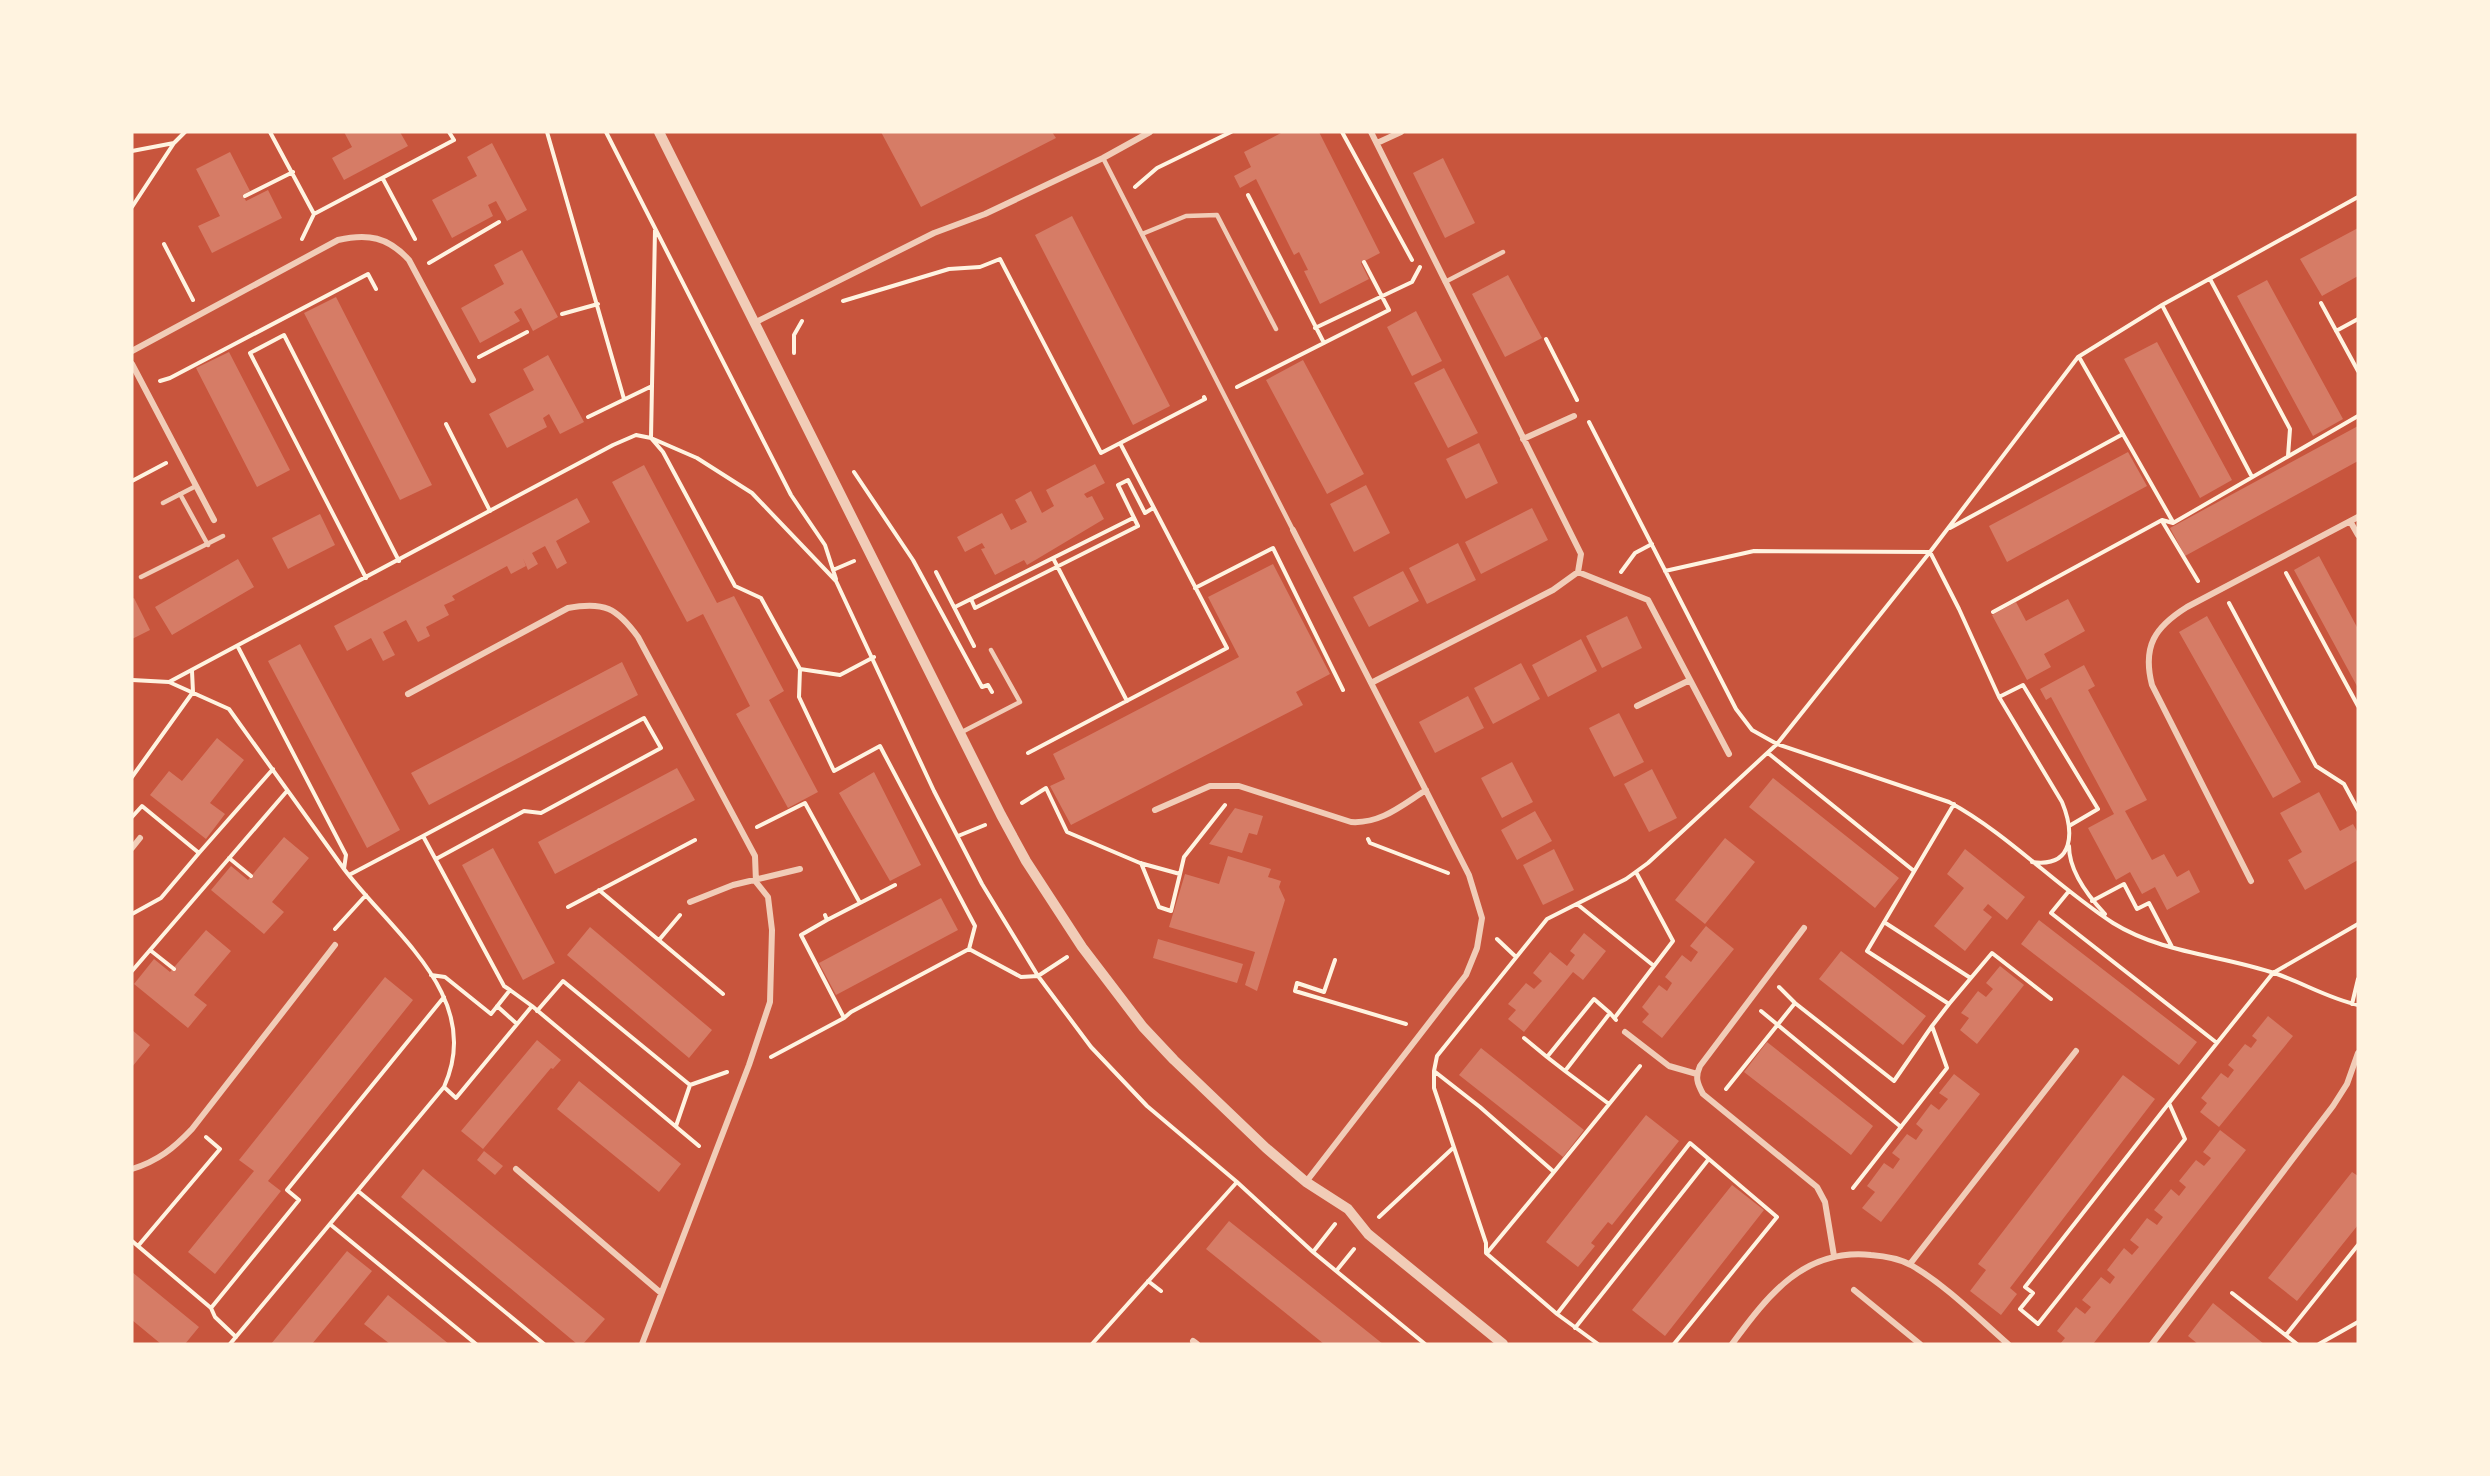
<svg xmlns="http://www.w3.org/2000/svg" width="2490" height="1476" viewBox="0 0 2490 1476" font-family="'Archivo Narrow',sans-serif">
  <rect width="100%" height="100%" fill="#c8553d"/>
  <path fill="#d67c66" d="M344,132H400L408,146L344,180L332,158L352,147Z
    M881,132H1052L1056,138L921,207Z
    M1283,132H1319L1380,253L1361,263L1369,279L1320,304L1304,271L1308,270L1299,252L1294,255L1256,179L1240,188L1234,176L1251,167L1244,152Z
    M492,143L527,210L507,221L496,201L488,205L493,216L452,238L432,200L477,176L467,157Z
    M230,152L250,191L243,195L246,201L268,190L282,218L212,253L198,226L220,216L196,169Z
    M1443,158L1475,223L1445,238L1413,173Z
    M1072,216L1170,406L1133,425L1035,235Z
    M2358,228V276L2322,296L2300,259Z
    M522,250L558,317L533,331L521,308L514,312L520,321L480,343L461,308L504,284L494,265Z
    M1508,275L1542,338L1505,357L1472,294Z
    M2267,280L2343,419L2313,436L2237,296Z
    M336,297L432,485L400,500L304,313Z
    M1416,311L1442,361L1412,376L1387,327Z
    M2157,342L2232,480L2200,498L2124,359Z
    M229,352L290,470L257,487L196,368Z
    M548,355L584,422L560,434L549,414L543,418L547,427L507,448L489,414L534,390L523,369Z
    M1303,360L1364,474L1327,494L1266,380Z
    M1444,368L1478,433L1448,448L1414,383Z
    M2358,426V461L2185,556L2170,528Z
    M1479,443L1498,483L1466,499L1446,459Z
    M2128,452L2147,486L2007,562L1989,526Z
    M1095,464L1105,483L1084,494L1087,498L1092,496L1104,519L1027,565L1024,560L995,575L981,549L985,548L982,543L965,552L957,537L1002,513L1011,530L1027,522L1015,500L1031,491L1042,513L1054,506L1046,490Z
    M644,465L717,603L734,596L784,691L769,700L818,792L788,808L736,714L750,706L703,614L687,622L612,482Z
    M1366,485L1390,533L1354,552L1330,504Z
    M577,498L590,522L556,541L567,563L557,569L545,546L532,553L538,564L528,570L523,558L526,566L511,574L507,566L452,596L455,600L444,605L449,615L426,627L430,636L418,642L406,620L383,632L395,655L383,661L371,638L347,651L334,626Z
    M1532,508L1548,540L1481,574L1465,542Z
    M320,514L335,545L288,569L272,538Z
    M1458,543L1476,580L1427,604L1409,568Z
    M2319,556L2358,629V688L2294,570Z
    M238,559L254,587L172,635L155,607Z
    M1273,564L1330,674L1296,692L1303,705L1071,825L1050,786L1065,779L1053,754L1239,657L1208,597Z
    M1403,571L1419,601L1369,627L1353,597Z
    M134,598L150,630L132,639V599Z
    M2068,599L2085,631L2044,654L2051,667L2027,680L1992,615L2016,602L2026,621Z
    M1627,616L1642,648L1602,668L1586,636Z
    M2207,616L2301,782L2273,798L2179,632Z
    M1581,639L1597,671L1548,697L1532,665Z
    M300,644L400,830L367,848L268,661Z
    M622,662L638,695L429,805L411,773Z
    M1521,663L1540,699L1493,724L1474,688Z
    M2084,665L2095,686L2088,690L2147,800L2125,811L2152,860L2164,854L2177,877L2189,870L2200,892L2167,910L2155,887L2142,894L2130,872L2116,880L2088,828L2114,814L2051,697L2046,700L2040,689Z
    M1468,696L1484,728L1435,753L1419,722Z
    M1619,713L1644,762L1614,777L1589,728Z
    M217,738L244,760L210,803L225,814L206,839L150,795L169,771L182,781Z
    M1512,762L1533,802L1502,818L1481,778Z
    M677,768L695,800L555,874L538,842Z
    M1652,769L1677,818L1649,832L1624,784Z
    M874,772L921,865L890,881L839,793Z
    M1773,778L1899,878L1875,908L1749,807Z
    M2319,792L2340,831L2353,824L2358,833V860L2305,890L2288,860L2302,852L2280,813Z
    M1235,808L1263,816L1257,835L1249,833L1242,853L1209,844Z
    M1535,811L1552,841L1517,860L1501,830Z
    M284,837L309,858L272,902L284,912L264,934L211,890L231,866L248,880Z
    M1725,838L1755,862L1705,924L1675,900Z
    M493,848L555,963L523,980L462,865Z
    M1554,849L1574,890L1543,905L1523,865Z
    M1965,849L2025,897L2007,920L1988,904L1983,910L1992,917L1965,951L1934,926L1964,888L1947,874Z
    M1228,856L1271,869L1268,877L1281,881L1279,887L1285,900L1257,991L1245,985L1255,952L1169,927L1185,874L1219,884Z
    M941,898L958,930L836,995L819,963Z
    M2039,920L2197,1042L2179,1065L2021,944Z
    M1706,926L1734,949L1662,1038L1642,1022L1649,1014L1642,1007L1659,985L1667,991L1672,983L1665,977L1682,955L1691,962L1698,952L1690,946Z
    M590,927L712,1030L689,1058L567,955Z
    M206,930L231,951L194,995L207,1005L188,1028L134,984L154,959L170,972Z
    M1584,933L1606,951L1583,980L1573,972L1524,1032L1508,1019L1516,1010L1508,1004L1526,983L1534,989L1542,981L1533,973L1550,952L1567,966L1575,955L1570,951Z
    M1158,939L1243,964L1237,983L1153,958Z
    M1841,951L1926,1016L1903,1045L1819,979Z
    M2000,966L2024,985L1977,1044L1960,1030L1969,1018L1961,1013L1978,991L1986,997L1993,989L1986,983Z
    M385,977L413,1000L268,1181L281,1191L215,1274L188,1252L254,1171L239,1160Z
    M2268,1016L2293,1036L2219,1127L2200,1112L2207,1103L2201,1098L2221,1073L2228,1078L2234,1070L2228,1065L2245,1044L2251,1048L2257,1040L2252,1036Z
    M132,1030L150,1045L132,1067Z
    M537,1040L561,1060L553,1069L551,1068L483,1149L461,1131Z
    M1767,1042L1873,1126L1851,1155L1744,1072Z
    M1481,1048L1584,1130L1563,1157L1459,1075Z
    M1954,1074L1980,1094L1881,1222L1862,1208L1875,1192L1867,1186L1884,1163L1893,1169L1900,1159L1892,1153L1907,1134L1916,1140L1923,1130L1916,1124L1931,1104L1939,1110L1948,1099L1939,1093Z
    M2123,1075L2155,1099L2010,1288L2017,1294L2001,1315L1970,1291L1986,1270L1978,1264Z
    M579,1081L681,1164L659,1192L557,1109Z
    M1646,1115L1679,1141L1612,1225L1608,1222L1591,1243L1595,1246L1578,1267L1546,1242Z
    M2220,1130L2246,1150L2093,1344H2060L2065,1338L2057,1331L2076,1307L2085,1314L2091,1307L2082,1300L2101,1277L2110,1284L2115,1277L2107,1270L2124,1248L2132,1255L2139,1247L2130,1240L2147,1218L2157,1225L2163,1217L2154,1210L2171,1189L2179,1196L2186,1187L2179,1181L2196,1160L2204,1166L2211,1158L2203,1152Z
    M484,1151L503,1166L495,1175L477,1160Z
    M423,1169L605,1319L583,1344H577L401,1197Z
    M2352,1172L2358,1176V1225L2297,1301L2268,1278Z
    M1732,1185L1764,1210L1665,1336L1632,1310Z
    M1229,1221L1383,1344H1324L1206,1249Z
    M347,1251L372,1271L312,1344H271Z
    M132,1272L199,1327L185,1344H161L132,1320Z
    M388,1295L449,1344H390L364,1324Z
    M2213,1303L2264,1344H2198L2188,1336Z"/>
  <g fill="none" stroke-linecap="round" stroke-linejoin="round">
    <path stroke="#fff3e0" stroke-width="4" d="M270,132L314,214
      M547,132L624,399
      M606,132L791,495L825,545L836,579
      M1342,132L1412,260
      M132,151L174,143L185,132
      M383,179L415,239
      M1135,187L1157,168L1231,132
      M1248,195L1324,343
      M245,196L293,172
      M132,207L174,143
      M655,230L651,438L663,452L735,586L761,598L800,669L799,697L834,771L880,746L975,926L969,949L851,1012L844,1018L801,935L827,920L825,915
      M302,239L314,214L454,140L449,132
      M164,244L193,300
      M429,263L499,222
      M2210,279L2290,429L2288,456
      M843,301L949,269L980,267L1000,259L1101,453L1205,399L1204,397
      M2321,303L2358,371
      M2162,305L2252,477
      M562,314L598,304
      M1315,328L1412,282L1420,267
      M2336,331L2358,319
      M1546,339L1577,400
      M794,353V335L802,321
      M479,357L527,332
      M2079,357L2173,522
      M160,381L170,378L368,274L376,289
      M1237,387L1389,310L1364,262
      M588,417L652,386
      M1589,422L1736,709L1752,730L1777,744L1949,802C2008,834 2056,886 2113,923C2163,954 2223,955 2277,974C2305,984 2330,999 2358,1005
      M446,424L490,511
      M854,472L913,560L982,687L988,685L992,692
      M132,481L166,463
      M2162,521L2198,581
      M1950,528L2123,434
      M1053,558L1127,701
      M833,570L854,561
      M1665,571L1754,551L1930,552L1959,609L1999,697L2062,802C2074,831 2075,868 2032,862
      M936,572L974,646
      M1621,572L1635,553L1652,544
      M2286,573L2358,706
      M366,578L250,353L284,335L399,561
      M1195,588L1273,548L1343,690
      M971,599L975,608L1138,526L1118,485L1128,480L1145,513L1153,508
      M2229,603L2316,766L2344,784L2358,810
      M955,607L1133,518
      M1993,612L2162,520L2173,523L2358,416
      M800,669L840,675L874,657
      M132,680L169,682L613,445L636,435L651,438L697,458L752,493L836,581L934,791L982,884L1038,976L1091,1047L1147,1106L1237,1182L1313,1252L1425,1344
      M169,682L229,709L344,869
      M1999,697L2023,685L2098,809L2069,826
      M1028,753L1227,648L1120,443
      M1768,753L1914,871
      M132,777L193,692L192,671
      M1022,803L1046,788L1067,832L1140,863L1180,874L1184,857L1225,805
      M1954,804L1867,951L1949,1004L1992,953L2051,999
      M132,817L142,806L199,853L273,769
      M757,827L805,803L860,903
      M423,836L644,718L661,748L541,813L524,811L436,859
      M958,836L985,825
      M1368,839L1370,843L1448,873
      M2069,846C2069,872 2088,896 2105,914
      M229,858L251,876
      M1141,863L1159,907L1171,911L1180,874
      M349,875L423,836L504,986L510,990
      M599,890L723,994
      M2069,891L2051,913L2217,1043L2273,973L2358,924
      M2092,901L2124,884L2137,909L2149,903L2172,947
      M1577,904L1654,966
      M568,907L695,840
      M132,914L161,898L199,853
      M827,920L895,885
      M1884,922L1969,977
      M335,929L366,895
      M1497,939L1516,957
      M659,940L680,915
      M969,949L1021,977L1038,976L1067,957
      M150,950L174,969
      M1335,960L1324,992L1297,983L1295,991L1406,1024
      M132,971L287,791
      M431,975L445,977L491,1014L510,990L532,1006
      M1779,987L1795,1003L1894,1081L1932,1026
      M2352,1004L2358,979
      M497,1006L517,1024
      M537,1011L563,981L690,1085
      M1761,1011L1901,1127
      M1610,1013L1594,999L1547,1057L1565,1071L1610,1013L1616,1020
      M1616,1016L1673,941L1636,872
      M1524,1038L1547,1057
      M771,1057L844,1018
      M1434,1071L1480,1107L1554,1172L1487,1253
      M1565,1071L1609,1104
      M444,1087L456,1098L532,1006L699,1146
      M1726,1089L1795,1003
      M2169,1103L2025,1287L2033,1293L2020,1309L2038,1324L2185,1139L2169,1103L2217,1043
      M676,1126L690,1085L727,1072
      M1554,1172L1640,1066
      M1853,1188L1947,1068L1932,1026L1949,1004
      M358,1191L544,1344
      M1379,1217L1453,1148
      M331,1225L476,1344
      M132,1241L211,1308
      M138,1246L220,1149L206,1137
      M1313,1252L1335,1224
      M1337,1270L1354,1249
      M1148,1281L1161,1291
      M2232,1293L2297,1344
      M1557,1314L1690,1143L1777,1217L1674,1344
      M1575,1328L1708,1160
      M2286,1335L2358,1245
      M236,1337L215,1317L211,1308L299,1200L287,1190L444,997
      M230,1344L444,1087C485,997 392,933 344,869L346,855L238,647
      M1092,1344L1237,1182
      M1598,1344L1557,1314L1486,1253V1243L1434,1088V1071L1437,1056L1547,919L1626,879L1648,863L1777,744L1930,552L2078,357L2162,305L2358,197
      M2319,1344L2358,1322"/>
    <path stroke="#f1ccb7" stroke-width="4.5" d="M1103,158L1293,530
      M1142,234L1186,216L1217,215L1276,329
      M1445,282L1503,252
      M180,494L208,545
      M163,503L196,486
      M141,577L223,536
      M960,733L1020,702L991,650"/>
    <path stroke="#f1ccb7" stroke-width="6" d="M1377,143L1401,132
      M754,323L934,233L985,214L1103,158L1150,132
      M132,351L338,240C368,233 388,237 409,260L473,380
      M132,364L214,520
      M1523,439L1574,416
      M2350,521L2358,535
      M1293,530L1469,875L1482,918L1477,948L1466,975L1306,1182
      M1578,572L1648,600L1729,754
      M1371,683L1553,590L1578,572L1581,554L1371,132
      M408,694L568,608C604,601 617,608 638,637L755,856L756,882L768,897L772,930L770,1002L749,1065L642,1344
      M1637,706L1690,680
      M1155,810L1210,786H1239L1351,822C1381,824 1402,805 1426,790
      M132,848L140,838
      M2251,881L2152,685C2142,646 2155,627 2187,607L2358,517
      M690,902L733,885L800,869
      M1804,928L1700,1066C1695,1077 1697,1083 1703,1094L1817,1187L1825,1202L1834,1256
      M1625,1032L1669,1066L1697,1074
      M132,1169C158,1161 174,1148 192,1129L335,945
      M516,1169L661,1293
      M1910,1264L2076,1051
      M1854,1290L1920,1344
      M1193,1341L1197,1344
      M1732,1344C1768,1295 1804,1248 1871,1255C1884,1256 1900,1259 1911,1265C1947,1286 1977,1317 2008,1344
      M2152,1344L2333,1106L2347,1084L2358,1053"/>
    <path stroke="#f1ccb7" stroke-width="10" d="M659,132L1001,815L1026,861L1082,947L1143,1027L1174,1060L1266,1148L1306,1182L1348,1209L1368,1234L1503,1344"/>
  </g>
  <rect width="2490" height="1476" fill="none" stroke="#fff3e0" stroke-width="267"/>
</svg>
